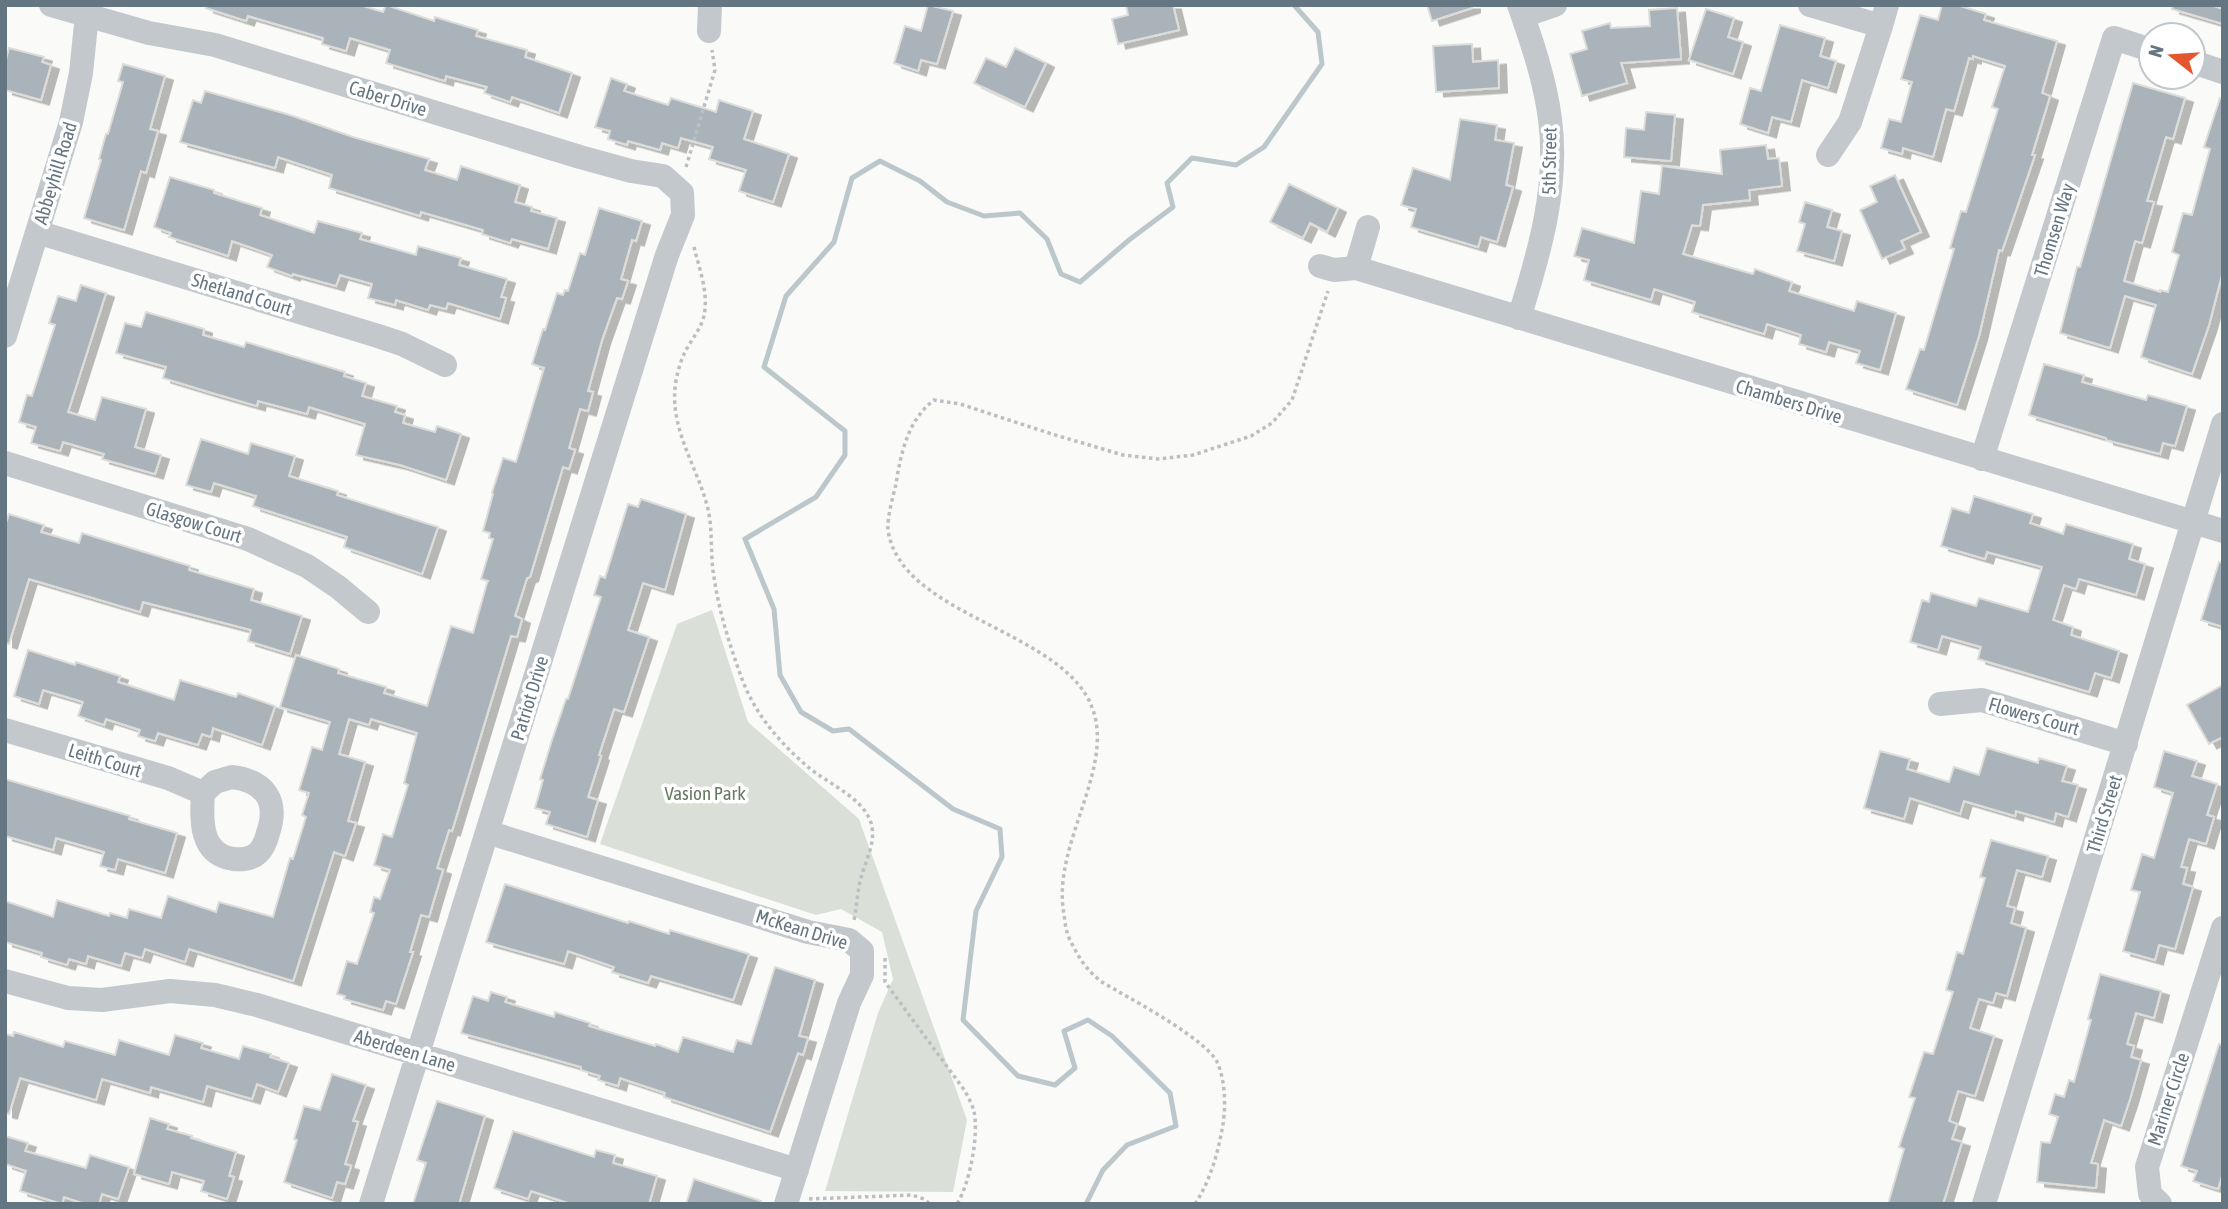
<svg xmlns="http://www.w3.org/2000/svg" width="2228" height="1209" viewBox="0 0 2228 1209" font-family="'Asap Condensed',sans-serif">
  <defs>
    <filter id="shadow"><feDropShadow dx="8" dy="4.5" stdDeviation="0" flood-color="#0004"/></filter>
  </defs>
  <rect width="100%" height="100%" fill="#fafaf8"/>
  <path fill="#dadfd7" d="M712,610L748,722L859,819L967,1120L953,1192L825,1191L878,1013L893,979L882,932L841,909L816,915L600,844L677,624Z"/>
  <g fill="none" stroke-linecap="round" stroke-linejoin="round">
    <path stroke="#bbc7cb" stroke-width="5" d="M1086,1204L1103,1170L1127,1145L1176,1126L1170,1093L1112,1036L1088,1020L1064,1031L1075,1068L1055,1085L1018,1076L963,1020L976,911L1002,857L1000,829L953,809L849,729L833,731L801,712L780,675L774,609L745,539L816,497L845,455V431L764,367L786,296L834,242L852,178L880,161L920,181L947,202L984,216L1020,213L1047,239L1061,274L1080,282L1129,240L1173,207L1167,183L1192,158L1236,165L1264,147L1322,64L1318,32L1294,5"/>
  </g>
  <path fill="#aab3b9" stroke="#dcdcda" stroke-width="2" filter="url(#shadow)" d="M207,5H360L383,12L386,5L434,21L435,17L478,30L476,36L527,50L525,57L572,73L559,113L512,97L510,102L484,93L487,87L446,76L445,81L386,63L390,50L350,38L346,51L322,44L323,38L248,16L246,21L206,8Z
    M928,5L953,11L937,64L921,60L918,71L894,63L905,26L921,31Z
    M1126,5H1173L1179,30L1118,44L1112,19L1128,15Z
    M1427,5H1472V8L1432,21Z
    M1942,5H1957L1986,14L1984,20L2057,41L2042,93L2050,96L2032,155H2035L2002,251L1999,250L1979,336L1957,405L1906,389L1920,349L1924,350L1954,249L1950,248L1961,211L1966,212L1998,109L1992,107L2005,66L1973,56V59L1969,58L1954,111L1946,109L1933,157L1903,148L1902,154L1881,148L1889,119L1901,122L1912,82L1901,79L1920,15L1938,20Z
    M2173,5H2211L2223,9V24L2172,9Z
    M1677,8L1681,59L1621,63L1627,83L1582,96L1570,54L1587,49L1582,31L1610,23L1611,28L1650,26L1649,10Z
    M1706,9L1734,18L1728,37L1743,42L1733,74L1689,60Z
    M1780,25L1825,38L1820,56L1836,61L1828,88L1802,80L1791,122L1772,117L1768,133L1740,124L1750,88L1761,91Z
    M1472,44L1473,62L1498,60L1499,88L1436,92L1433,46Z
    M9,48L44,57L42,62L51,65L41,100L5,90V63Z
    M1015,48L1046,63L1025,107L974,83L986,58L1006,67Z
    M123,64L165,76L150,129L158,131L146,173L141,171L124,230L84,218L101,160L99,159L106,134H108L123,82L118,81Z
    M611,78L627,84L624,91L668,105L671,98L716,112L719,100L753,111L744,139L789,154L773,202L739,191L746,170L709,159L713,147L681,138L678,148L662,143L660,150L628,141L627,145L608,139L610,131L595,127Z
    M2133,83L2185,98L2173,139L2166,137L2147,201L2154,202L2142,243L2135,241L2124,281L2160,292V290L2168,292L2179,255L2172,252L2183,213L2192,215L2210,149L2204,147L2220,98L2223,99V271L2209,325L2192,374L2141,357L2156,305L2125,296L2110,348L2060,333L2077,267H2080Z
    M205,91L290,115L353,137L429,159L425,170L457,180L461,166L520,185L515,202L532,207L531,211L557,218L548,249L512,239L510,243L482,234L483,230L421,212L420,216L329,188L332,175L278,157L275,168L180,142L193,100L201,103Z
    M1646,112L1675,115L1671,161L1624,157L1626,128L1644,130Z
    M1460,119L1497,125L1495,140L1514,143L1506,185L1513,187L1497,242L1481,237L1478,247L1411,227L1416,209L1401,205L1413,168L1450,180Z
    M1766,145L1768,159L1779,158L1782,186L1749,190L1750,200L1703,205L1700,226L1692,225L1683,254L1753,274L1755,269L1792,282L1789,291L1854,311L1857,301L1896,313L1880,370L1856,363L1860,351L1829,342L1826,352L1799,344L1801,335L1767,324L1764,334L1692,312L1695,302L1654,289L1651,300L1584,280L1589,260L1574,256L1582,228L1634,243L1641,191L1659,194L1662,166L1722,174L1720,150Z
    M1895,175L1921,232L1901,241L1905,249L1882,259L1860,210L1877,202L1870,186Z
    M170,177L214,190V193L262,208L260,215L314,233L318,221L362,233L360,239L416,255L418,246L461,258L459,265L507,279L501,297L506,298L500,319L448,303L446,309L430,305L428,310L396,300L395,305L368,298L372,284L340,275L336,286L293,274L292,276L267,267L272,255L232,241L228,256L169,237L171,233L154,227Z
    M1289,184L1338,208L1327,232L1310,223L1303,238L1270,222Z
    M1805,202L1832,210L1827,227L1842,231L1834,261L1797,251L1805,224L1799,222Z
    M599,208L642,221L636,241L632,240L621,279L628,281L622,299L617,298L602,340L588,391L593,392L588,411L580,409L569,448L575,450L569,469L563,467L530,577L527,578L515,616L522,619L517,637L511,636L452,831L449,830L437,868L443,870L433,903L429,917L421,915L410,952H413L396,1004L386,1001L383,1010L344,999L345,996L337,994L347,961L357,964L374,913L370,912L374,897L380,899L390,870L374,865L383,834L392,837L408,785L404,783L417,733L371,719L369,725L349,719L339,754L365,762L348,821L356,823L345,856L334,852L293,981L189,949L185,962L145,949L142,958L125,953L121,966L88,956L86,964L69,959L67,965L41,957L42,953L5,942V901L53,917L57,900L109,916L110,913L127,918L129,909L161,918L168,896L216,912L219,902L273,917L290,858L293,859L306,817L302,815L309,793L299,790L312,747L322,750L330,722L280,707L296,655L339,669L338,673L386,687L384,693L427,706L451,626L473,633L487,583L488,581L481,579L493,539L489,538L490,533L483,531L493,494L492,493L503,458L516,462L544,368L532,364L543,329L545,330L557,293L563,295L565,290L568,291L580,253L585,255Z
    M81,285L106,293L68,412L95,420L102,397L146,409L135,447L161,455L155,474L102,459L104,454L63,442L60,451L31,443L36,427L19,422L27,395L32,396L55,325L49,323L58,296L76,301Z
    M146,312L204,329L203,335L244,347L246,342L345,372L344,376L366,383L362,396L397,406L395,412L405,415L403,423L435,432L437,426L461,434L446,480L400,465L356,455L365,424L309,407L307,414L258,401L257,406L212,393L163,378L166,367L116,353L125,323L141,327Z
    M2044,364L2084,375L2082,382L2146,400L2148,395L2187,406L2175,446L2163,443L2160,454L2106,440V438L2029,415Z
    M201,439L248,454L251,443L295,456L289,476L338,491L337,495L438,527L422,574L344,547L347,537L253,506L256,496L214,483L211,492L186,485Z
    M1974,496L2033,514L2030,523L2063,534L2066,524L2133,544L2129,559L2145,564L2136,595L2079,579L2076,589L2064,585L2053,620L2073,627L2071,635L2119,651L2111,678L2095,673L2089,692L1978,659L1981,647L1942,636L1938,650L1910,642L1922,600L1929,602L1931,593L1976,606L1979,598L2028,612L2042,567L1987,552L1985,559L1941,546L1952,508L1969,513Z
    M641,499L686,514L665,590L643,583L628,630L649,637L624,712L614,709L599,755L601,756L588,797L598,800L587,837L546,824L550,812L535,808L543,780L540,779L552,740L566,699H568L601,597L594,595L600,576L605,578L628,504L638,507Z
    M9,514L44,525L41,532L79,543L82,533L190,566L189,570L254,589L251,600L302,616L290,654L248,641L251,630L143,602L140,612L29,579L9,644L5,643V526Z
    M2219,562L2223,563V627L2201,620Z
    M28,650L75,665L76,662L120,676L118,682L174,700L180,680L236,697L238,693L275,706L262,745L213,728L211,737L202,734L198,745L158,733L155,741L138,736L140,730L106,719L104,725L78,716L83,702L43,690L39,704L14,696Z
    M2223,685V737L2209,744L2187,705Z
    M1987,748L2038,763L2039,758L2067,766L2062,781L2078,785L2068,817L2056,813L2054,822L2016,811L2015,816L1964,801L1960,814L1910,798L1904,819L1864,808L1880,751L1910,759L1907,769L1949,782L1954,767L1979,775Z
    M2164,751L2197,761L2192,776L2217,784L2207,815L2214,817L2206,844L2189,839L2181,867L2187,868L2183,884L2193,887L2175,949L2159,945L2155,960L2123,951L2140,892L2131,890L2142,854L2154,858L2173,793L2154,787Z
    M5,779L130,816L129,819L177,833L165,873L118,859L115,870L100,866L104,852L56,838L53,850L5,836Z
    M1991,840L2048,856L2042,877L2017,870L2007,906L2015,908L2011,923L2026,928L2007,996L1996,993L1993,1003L1979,999L1970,1028L1994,1036L1975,1096L1958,1091L1949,1121L1957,1124L1952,1139L1962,1142L1943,1204H1888L1904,1149L1899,1147L1915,1098L1909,1097L1924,1052L1933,1054L1953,992L1946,990L1957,952L1963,954L1985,878L1980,877Z
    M505,884L628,923L629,921L669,934L670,930L749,954L733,1000L651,976L648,983L612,972L614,967L568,951L564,964L486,942Z
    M775,967L815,980L799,1036L808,1038L803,1055L798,1053L770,1132L664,1097L665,1093L620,1078L618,1086L598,1080L600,1076L581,1070V1067L461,1033L473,996L488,1001L491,992L507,997L505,1002L554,1017L555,1012L590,1023L589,1026L655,1046L656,1044L678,1052L683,1037L733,1052L737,1040L751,1044Z
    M2100,974L2161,991L2154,1018L2136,1013L2127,1044L2134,1046L2131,1057L2141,1060L2130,1099L2121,1126L2104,1120L2091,1163L2098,1164L2096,1188L2037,1182L2041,1142L2050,1143L2058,1117L2049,1114L2055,1094L2064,1097L2069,1080L2074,1082L2091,1020L2088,1019Z
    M14,1032L63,1047L65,1041L115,1055L119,1040L169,1055L175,1035L203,1043L201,1048L239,1059L243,1046L271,1054L270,1057L289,1063L278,1092L257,1084L252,1099L207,1086L203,1102L151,1087L150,1093L102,1079L96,1100L20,1078L9,1114L5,1113V1034L13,1036Z
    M2219,1044L2223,1045V1173L2218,1189L2193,1181L2197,1171L2181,1166Z
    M332,1074L366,1085L353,1121L358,1122L345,1164L351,1166L345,1184L337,1182L332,1198L284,1182L297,1140L294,1139L304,1106L320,1110Z
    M437,1101L485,1116L459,1204H413L426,1163L417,1160Z
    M150,1118L169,1124L167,1129L192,1136L191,1138L236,1152L229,1176L234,1177L227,1199L201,1191L204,1181L172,1172L169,1184L134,1174Z
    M513,1131L594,1157L596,1150L615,1155L613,1163L657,1176L649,1204H571L531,1191L528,1199L494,1188Z
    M5,1136L28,1143L25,1151L86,1168L90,1155L129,1167L118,1199L102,1194L99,1204H85L64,1197L62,1204L20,1191L26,1171L5,1164Z
    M694,1179L761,1201V1204H686Z"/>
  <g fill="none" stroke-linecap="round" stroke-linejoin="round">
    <path stroke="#bbbfc2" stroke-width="3.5" stroke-dasharray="3.5 3.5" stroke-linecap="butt" d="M686,167L715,70L712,50
      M694,247C699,267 707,289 705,309C704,326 692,338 685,352C680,362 676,377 675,388C671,432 698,468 708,509C713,531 710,555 714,577C719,612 730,646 742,679C755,714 780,743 808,767C828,784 867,799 872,827C875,845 865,862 861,878C857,892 857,906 854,920L856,921
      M885,958V982L965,1091C968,1097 972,1104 974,1111C979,1135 970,1183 957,1204
      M809,1199L912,1195L924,1199L930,1204
      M1195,1204C1210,1181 1217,1156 1222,1130C1226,1110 1226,1081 1217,1062C1208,1042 1141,1004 1119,992C1112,987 1103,984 1097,978C1084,967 1077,954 1070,940C1066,932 1065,923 1064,914C1050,841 1125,759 1086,695C1044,627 900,612 888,530C887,517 893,497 896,484C901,452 908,420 934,400L960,404L1052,434L1123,455L1158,459L1193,455L1251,436L1272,423L1292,400L1328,291"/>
    <path stroke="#c3c8cc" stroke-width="24" d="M51,5L149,33L215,45L580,157L631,171L663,176L682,193L683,215L667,255L371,1204
      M1519,5C1532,42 1545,80 1550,119C1559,187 1539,254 1519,318
      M1810,5L1881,26L1887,5
      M1523,16L1555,5
      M709,31L710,5
      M2193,62L2223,72
      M1828,155L1850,122L1881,26
      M37,232L378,336L402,344L445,365
      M1320,266L1334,270L1356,268L2223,531
      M1356,268L1368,227
      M5,336L71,122L81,73L88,5
      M1982,459L2114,38L2151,50
      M5,463L248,539L307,566L338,587L368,612
      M1940,704L1982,700L2126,744
      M5,730L168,778L203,793
      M232,777C265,781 279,801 268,833C266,841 264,847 258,853C252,859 241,860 233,859C200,854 201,820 203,793L215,782Z
      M487,832L808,932L849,940L862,951V975L849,1003L786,1204
      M5,981L68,998L102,1000L170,991L215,995L257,1005L797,1170
      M1984,1204L2223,424
      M2160,1204L2150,1194L2147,1167L2223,928"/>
  </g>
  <g text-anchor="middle" stroke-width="7" stroke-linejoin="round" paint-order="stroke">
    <g font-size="19" fill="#657683" stroke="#fff">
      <text transform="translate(388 98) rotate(17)" y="7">Caber Drive</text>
      <text transform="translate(1549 161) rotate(-89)" y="7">5th Street</text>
      <text transform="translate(55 173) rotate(-73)" y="7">Abbeyhill Road</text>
      <text transform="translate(2054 230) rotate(-73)" y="7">Thomsen Way</text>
      <text transform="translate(242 294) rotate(17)" y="7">Shetland Court</text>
      <text transform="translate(1789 401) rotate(17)" y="7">Chambers Drive</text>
      <text transform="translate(194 522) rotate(17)" y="7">Glasgow Court</text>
      <text transform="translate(529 698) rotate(-73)" y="7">Patriot Drive</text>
      <text transform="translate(2034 716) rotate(16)" y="7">Flowers Court</text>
      <text transform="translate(105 760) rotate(17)" y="7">Leith Court</text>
      <text transform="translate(2104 814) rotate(-73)" y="7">Third Street</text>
      <text transform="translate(802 929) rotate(17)" y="7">McKean Drive</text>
      <text transform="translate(405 1050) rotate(17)" y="7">Aberdeen Lane</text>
      <text transform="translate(2168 1099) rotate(-72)" y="7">Mariner Circle</text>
    </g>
    <g font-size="19" fill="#687a64" stroke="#fff">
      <text x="705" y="800">Vasion Park</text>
    </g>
  </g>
  <rect width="2228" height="1209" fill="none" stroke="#657683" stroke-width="14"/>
  <g transform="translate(2172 56) rotate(287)"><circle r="33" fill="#ffffff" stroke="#c1c8cd" stroke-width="2"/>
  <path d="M0-5L12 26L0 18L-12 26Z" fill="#e4572e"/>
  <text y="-10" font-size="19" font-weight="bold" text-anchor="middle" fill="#657683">N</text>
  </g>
</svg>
